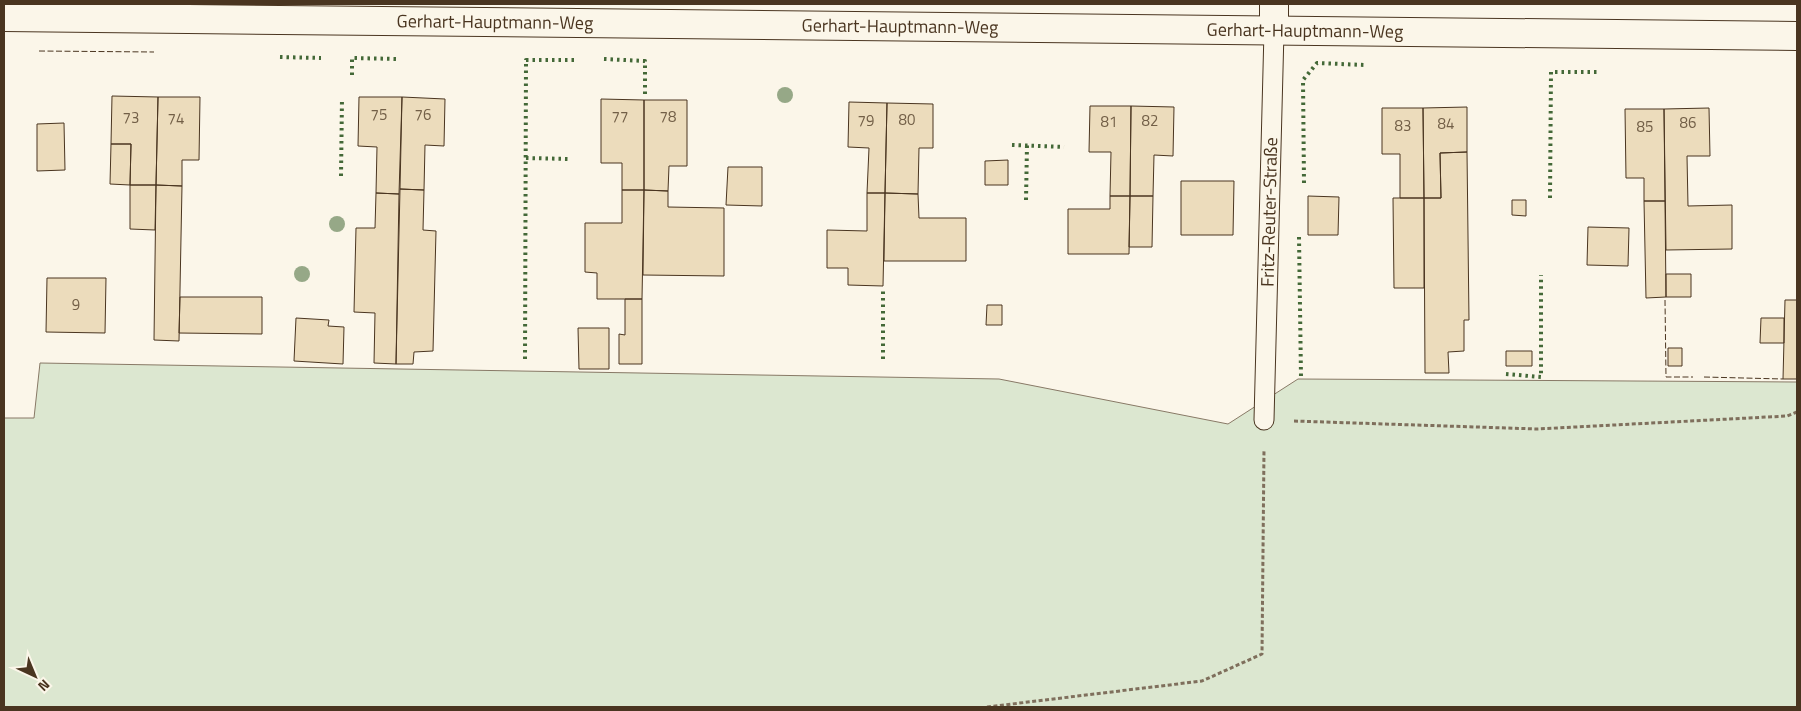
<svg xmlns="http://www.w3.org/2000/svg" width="1801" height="711" viewBox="0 0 1801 711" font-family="'Titillium Web',sans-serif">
  <rect width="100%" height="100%" fill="#fbf6e9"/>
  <path fill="#dce7d0" stroke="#887966" d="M40,363L999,379L1228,424L1298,379L1797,382V707H4V418H34Z"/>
  <path fill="#ecdcbc" stroke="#4a3520" d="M112,96L158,97L156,185H130L131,144H111Z
    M158,97H200L199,160H182V186L156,185Z
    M359,97H402L399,194L376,193L377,147L358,146Z
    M402,97L445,99L444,146L425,145L424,190L400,189Z
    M601,99L644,100V190H622V163H601Z
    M644,100H687V166H669L668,191L644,190Z
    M849,102L887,103L885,193H867L869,148L848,147Z
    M887,103L933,104V148H919L918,194L885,193Z
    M1090,106H1131L1130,196H1110L1111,152H1089Z
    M1131,106L1174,107L1173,156L1154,155L1153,196H1130Z
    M1467,107V152L1440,153L1441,198H1424L1423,108Z
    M1382,108H1423L1424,198H1400V154H1382Z
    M1709,108L1710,156H1687L1688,206L1732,205V249L1666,250L1664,109Z
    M1625,109H1664L1665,201H1644V178H1626Z
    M64,123L65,170L37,171V124Z
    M111,144H131L130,185L110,184Z
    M1467,152L1469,320H1464V351L1448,352L1449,373H1425L1424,198H1441L1440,153Z
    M1008,160V185H985V161Z
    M728,167H762V206L726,205Z
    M1181,181H1234L1233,235H1181Z
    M130,185H156L155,230L130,229Z
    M156,185L182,186L179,341L154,340Z
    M400,189L424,190L423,230L436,231L433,351L414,352L413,364H396Z
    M622,190H644L642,299H597V273L585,272V223H622Z
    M644,190L668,191V207L724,208V276L643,275Z
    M376,193L399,194L396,364L374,363L375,313L354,312L356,228H375Z
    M867,193H885L883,286L848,285V268H827V230L867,231Z
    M885,193L918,194L919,218H966V261H884Z
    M1110,196H1130L1129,254H1068V209H1110Z
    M1130,196H1153L1152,247H1129Z
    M1308,196L1339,197L1338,235H1308Z
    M1393,198H1424V288H1394Z
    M1512,200H1526V216L1512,215Z
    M1644,201H1665L1666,297L1646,298Z
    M1588,227L1629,228L1628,266L1587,265Z
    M1666,274H1691V297H1666Z
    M47,278H106L105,333L46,332Z
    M180,297H262V334L179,333Z
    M625,299H642V364H619V334L625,335Z
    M1785,300H1797V379H1783Z
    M987,305H1002V325H986Z
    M296,318L329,320L328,326L344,327L343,364L294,361Z
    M1761,318H1784V343H1760Z
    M578,328H609V369H579Z
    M1668,348H1682V366H1668Z
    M1506,351H1532V366H1506Z"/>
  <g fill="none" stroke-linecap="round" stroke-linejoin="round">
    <g stroke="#4a3520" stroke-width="21">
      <g id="service">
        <path id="s1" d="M1264,420L1274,31"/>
      </g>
    </g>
    <g stroke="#4a3520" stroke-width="30">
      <g id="minor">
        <path id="s2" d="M4,17L1797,36"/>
        <path d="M1274,31V4"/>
      </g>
    </g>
    <path stroke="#7f6f5c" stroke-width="3" stroke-dasharray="4 2.5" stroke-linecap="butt" d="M1294,421L1537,429L1787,416L1797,412
      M987,707L1202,681L1262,654L1264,449"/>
    <use href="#service" stroke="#fbf6e9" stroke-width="19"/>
    <use href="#minor" stroke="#fbf6e9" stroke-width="28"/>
    <path stroke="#436837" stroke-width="4" stroke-dasharray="2.5 4" stroke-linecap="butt" d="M280,57L321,58
      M604,59L645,61V96
      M352,75V58L399,59
      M1012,145L1064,147
      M526,158L568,159
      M341,176L342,98
      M1304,183L1303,80L1317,63L1364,65
      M1550,198L1551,72H1597
      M1026,200L1027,145
      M1299,237L1301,377
      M525,359L526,60H578
      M883,359V291
      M1506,374L1541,377V275"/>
    <path stroke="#4a3520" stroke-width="1" stroke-dasharray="6 2.5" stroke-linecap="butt" d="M39,51L154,52
      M1665,300L1666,377H1693
      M1704,377L1783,379"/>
  </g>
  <g fill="#96a887">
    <circle cx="785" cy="95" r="8"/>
    <circle cx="337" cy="224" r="8"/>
    <circle cx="302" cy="274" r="8"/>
  </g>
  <g text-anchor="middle" stroke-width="4" stroke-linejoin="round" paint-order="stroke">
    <g font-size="15" fill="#725f47">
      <text x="379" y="120">75</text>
      <text x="423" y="120">76</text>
      <text x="620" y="122">77</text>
      <text x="668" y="122">78</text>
      <text x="131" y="123">73</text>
      <text x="176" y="124">74</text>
      <text x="907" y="125">80</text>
      <text x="866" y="126">79</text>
      <text x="1150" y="126">82</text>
      <text x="1109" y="127">81</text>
      <text x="1688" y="128">86</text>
      <text x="1446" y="129">84</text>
      <text x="1403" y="131">83</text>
      <text x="1645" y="132">85</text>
      <text x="76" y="310">9</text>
    </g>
    <g font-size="18" fill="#4a3520" stroke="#fbf6e9">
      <text dy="6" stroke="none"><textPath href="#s2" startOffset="491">Gerhart-Hauptmann-Weg</textPath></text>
      <text dy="6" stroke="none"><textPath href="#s2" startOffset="896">Gerhart-Hauptmann-Weg</textPath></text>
      <text dy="6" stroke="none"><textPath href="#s2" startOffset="1301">Gerhart-Hauptmann-Weg</textPath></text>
      <text dy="6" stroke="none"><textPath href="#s1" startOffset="208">Fritz-Reuter-Straße</textPath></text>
    </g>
  </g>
  <rect width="1801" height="711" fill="none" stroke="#4a3520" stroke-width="10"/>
  <g transform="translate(35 676) rotate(136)" stroke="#fbf6e9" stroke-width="4" paint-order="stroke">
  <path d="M0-4L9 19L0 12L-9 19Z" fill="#4a3520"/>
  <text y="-8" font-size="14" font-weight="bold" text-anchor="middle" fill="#4a3520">N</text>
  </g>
</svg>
